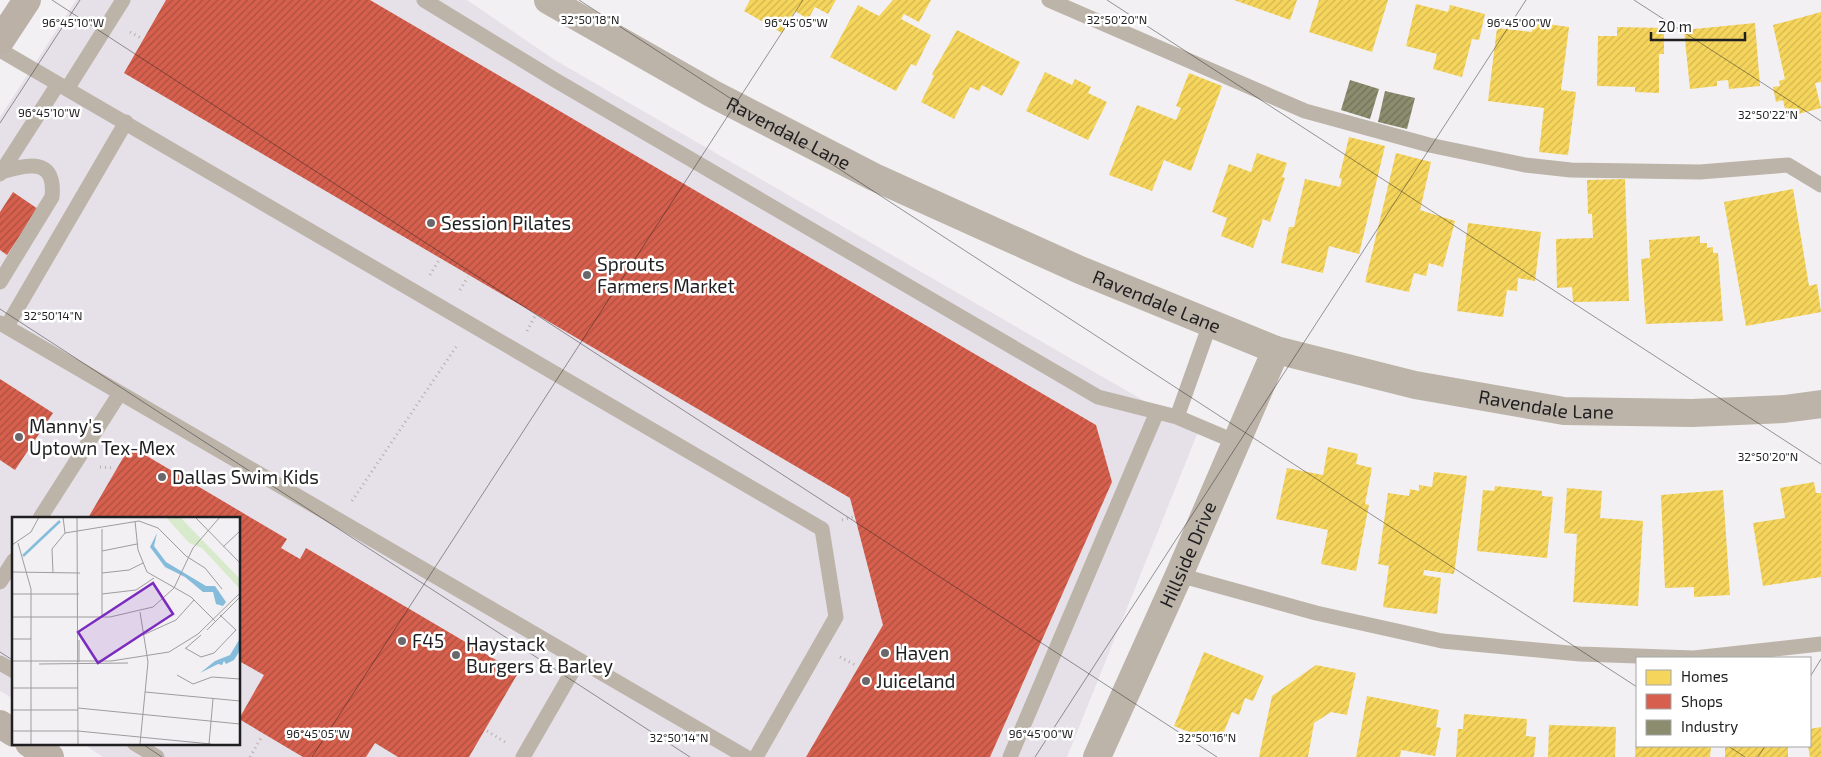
<svg xmlns="http://www.w3.org/2000/svg" width="1821" height="757" viewBox="0 0 1821 757" font-family="'Exo 2',sans-serif">
  <defs>
    <pattern id="homes-hatch" width="6" height="6" patternUnits="userSpaceOnUse" patternTransform="scale(1.25)"><rect width="6" height="6" fill="#f6d55c"/><path d="M-1 1l2-2M0 6l6-6M5 7l2-2" fill="none" stroke="#d2b650"/></pattern>
    <pattern id="shops-hatch" width="6" height="6" patternUnits="userSpaceOnUse" patternTransform="scale(1.25)"><rect width="6" height="6" fill="#d6604d"/><path d="M-1 1l2-2M0 6l6-6M5 7l2-2" fill="none" stroke="#ad4f40"/></pattern>
    <pattern id="industry-hatch" width="6" height="6" patternUnits="userSpaceOnUse" patternTransform="scale(1.25)"><rect width="6" height="6" fill="#8c8c6e"/><path d="M-1 1l2-2M0 6l6-6M5 7l2-2" fill="none" stroke="#72725a"/></pattern>
  </defs>
  <rect width="100%" height="100%" fill="#f2f0f3"/>
  <path fill="#e6e1e9" d="M76,0H467L555,60L1198,432L1067,757H103L82,743H239V518H14V699L0,691V117Z"/>
  <path fill="url(#homes-hatch)" d="M750,0H836L828,14L815,7L808,19L795,11L782,33L744,11Z
    M893,0H931L919,22L904,14L901,19L931,35L916,66L911,64L896,91L830,57L858,5L879,16Z
    M1234,0H1297L1290,20Z
    M1319,0H1388L1372,52L1309,32Z
    M1416,4L1448,12L1450,5L1485,14L1479,40L1472,39L1462,77L1433,69L1437,54L1406,46Z
    M1821,12V82L1815,83L1821,108L1787,117L1783,100L1776,102L1773,87L1780,86L1779,81L1785,79L1773,25Z
    M1533,22L1569,27L1561,90L1576,92L1568,155L1539,152L1544,108L1488,101L1497,28L1532,32Z
    M1755,23L1760,86L1729,89L1728,80L1717,81V86L1690,89L1684,30Z
    M1617,27L1664,28V54H1659V93L1635,92V87L1597,86L1598,36H1617Z
    M957,30L1020,62L1002,96L982,85L979,91L970,87L954,119L921,102L934,76L932,74Z
    M1045,72L1072,85L1075,79L1091,87L1088,93L1107,102L1088,140L1026,111Z
    M1189,73L1222,86L1191,171L1164,160L1152,191L1109,175L1137,105L1176,120L1181,108L1176,106Z
    M1349,137L1385,146L1359,254L1329,246L1323,273L1281,263L1289,227H1294L1305,179L1340,187L1342,179L1339,178Z
    M1257,153L1287,163L1282,177L1285,178L1270,222L1263,219L1253,248L1221,236L1227,218L1212,212L1229,164L1251,172Z
    M1396,153L1431,162L1420,210L1455,221L1443,267L1429,263L1426,276L1414,273L1409,292L1365,282Z
    M1625,179L1629,301L1573,302L1572,287L1557,288L1556,239L1593,238L1592,214H1588L1587,180Z
    M1793,189L1809,286L1817,284L1821,312L1746,326L1724,202Z
    M1468,223L1541,232L1535,281L1518,278L1517,291L1507,290L1503,317L1457,311Z
    M1700,236V243H1707V248L1713,247V253H1718L1723,321L1646,324L1641,259L1650,258L1649,240Z
    M1328,447L1358,454L1356,464L1372,468L1365,504L1369,505L1356,571L1321,564L1328,530L1276,519L1287,468L1323,475Z
    M1434,472L1467,476L1454,574L1424,570L1423,575L1441,578L1437,614L1383,607L1389,566L1378,564L1388,493L1409,496L1410,489L1419,491V485L1432,487Z
    M1814,482L1816,493H1821V577L1763,586L1753,523L1785,518L1780,488Z
    M1495,486L1542,491V496L1553,497L1547,558L1477,551L1483,490L1494,491Z
    M1567,488L1602,491L1600,518L1643,521L1638,606L1573,602L1577,534L1564,533Z
    M1723,490L1730,595L1694,597V587L1665,588L1661,495Z
    M1204,652L1264,676L1253,701L1245,698L1239,715L1232,712L1219,744L1174,726Z
    M1316,665L1356,673L1347,715L1331,712L1314,723L1308,757H1259L1272,696Z
    M1367,696L1439,710L1436,727L1441,728L1435,756L1401,750L1400,757H1356Z
    M1464,714L1527,719L1526,736L1536,737L1534,757H1456L1458,729H1463Z
    M1549,725L1616,727L1615,757H1548Z
    M1821,727V757H1810L1808,746H1810V729Z
    M1636,737L1637,746H1711L1710,757H1635Z
    M1725,746H1788V757H1725Z"/>
  <path fill="url(#shops-hatch)" d="M166,0H370L1096,425L1112,482L990,757H806L883,625L850,498L124,73Z
    M13,192L38,209L7,255L0,250V212Z
    M0,379L53,413L15,470L0,460Z
    M130,446L287,539L281,548L300,559L306,548L518,673L469,757H398L375,743L366,757H303L239,719L264,675L239,661V518H88Z"/>
  <path fill="url(#industry-hatch)" d="M1350,80L1379,89L1370,119L1341,110Z
    M1385,91L1415,98L1407,129L1378,122Z"/>
  <g fill="none" stroke-linecap="round" stroke-linejoin="round">
    <path stroke="#b6afaa" stroke-width="3" stroke-dasharray="1 4" stroke-linecap="butt" d="M130,32L141,38
      M430,275L439,260
      M460,290L468,277
      M527,331L535,316
      M100,467L115,468
      M352,501L458,344
      M842,520L853,517
      M840,657L857,666
      M487,731L505,742
      M250,757L261,738"/>
    <path stroke="#bdb4a9" stroke-width="15" d="M424,0L555,80L1098,397L1177,417L1236,442
      M1049,0L1305,111L1429,145L1525,165L1571,170L1700,172L1788,165L1821,185
      M0,50L822,529L836,617L756,757
      M67,89L123,0
      M0,174L58,84
      M0,282L52,197C56,157 27,164 1,172
      M0,323L746,757
      M7,326L126,122
      M1177,417L1210,324
      M40,518L120,393
      M1179,575L1316,613L1442,641L1580,654L1694,658L1821,644
      M0,582L14,560
      M0,663L14,671
      M134,743L157,757
      M523,757L579,660
      M1010,757L1157,412"/>
    <g stroke="#bdb4a9" stroke-width="28">
      <path id="s1" d="M548,0L713,94L874,177L1080,270L1276,350L1415,385L1564,411L1692,413L1784,409L1821,404"/>
      <path id="s2" d="M1097,757L1179,575L1276,350"/>
    </g>
    <path stroke="#bbb1a7" stroke-width="28" d="M0,41L27,0
      M0,724L14,733
      M29,743L50,757"/>
  </g>
  <path fill="none" stroke="#1f1e20" stroke-width="1" stroke-opacity="0.45" d="M52,0L1217,757M579,0L1637,687M1107,0L1821,464M1634,0L1821,121M0,123L80,0M0,309L690,757M0,652L14,661M1810,677L1821,659M141,743L162,757M1728,746L1745,757M312,757L803,0M1035,757L1526,0M1758,757L1765,746"/>
  <g fill="#69686a" stroke="#fff" stroke-width="2">
    <circle cx="431" cy="223" r="5"/>
    <circle cx="587" cy="275" r="5"/>
    <circle cx="19" cy="437" r="5"/>
    <circle cx="162" cy="477" r="5"/>
    <circle cx="402" cy="641" r="5"/>
    <circle cx="885" cy="653" r="5"/>
    <circle cx="456" cy="655" r="5"/>
    <circle cx="866" cy="681" r="5"/>
  </g>
  <g text-anchor="middle" stroke-width="5" stroke-linejoin="round" paint-order="stroke">
    <g font-size="19" fill="#1f1e20" stroke="#fff">
      <text dy="7" stroke="none"><textPath href="#s1" startOffset="275">Ravendale Lane</textPath></text>
      <text dy="7" stroke="none"><textPath href="#s1" startOffset="680">Ravendale Lane</textPath></text>
      <text dy="7" stroke="none"><textPath href="#s1" startOffset="1085">Ravendale Lane</textPath></text>
      <text dy="7" stroke="none"><textPath href="#s2" startOffset="222">Hillside Drive</textPath></text>
    </g>
    <g font-size="19" fill="#1f1e20" stroke="#fff" text-anchor="start">
      <text x="441" y="230">Session Pilates</text>
      <text x="597" y="271">Sprouts<tspan x="597" dy="22">Farmers Market</tspan></text>
      <text x="29" y="433">Manny's<tspan x="29" dy="22">Uptown Tex-Mex</tspan></text>
      <text x="172" y="484">Dallas Swim Kids</text>
      <text x="412" y="648">F45</text>
      <text x="466" y="651">Haystack<tspan x="466" dy="22">Burgers &amp; Barley</tspan></text>
      <text x="895" y="660">Haven</text>
      <text x="876" y="688">Juiceland</text>
    </g>
  </g>
  <g transform="translate(12 517)">
    <rect width="228" height="228" fill="#f2f0f3"/>
    <path d="M154,0H168L227,61V71L190,31L177,26Z" fill="#d8eacc"/>
    <path d="M145,16L142,29L154,45L194,69H203L214,85L211,89L204,87L201,75H191L173,60L153,50L138,30ZM227,123V135L222,143L214,147L212,144L210,148L206,147L188,156L203,144L218,138Z" fill="#85bcdc"/>
    <path fill="none" stroke="#85bcdc" stroke-width="2.5" d="M11,39L48,4"/>
    <path fill="none" stroke="#9e9c9f" stroke-width="1" d="M51,0L53,16M65,0L66,227M183,0L228,46M123,4L126,33L135,55L179,80L203,104M6,26L19,72V227M0,28L19,15L27,0M211,30L228,14M90,34L125,27M0,55L68,56M41,56L40,32L53,16L127,4L146,11L174,39L193,51L210,72M90,56L117,53L131,46M0,77H67M90,77L124,73L142,61M128,95L136,145L128,227M0,100H98L141,90L162,71L181,31L208,0M90,100V12M195,113L228,80M131,118L164,103L182,83M0,122H19M173,131L189,140L202,136L224,113L208,98M174,131L189,118M0,144H99L157,135L186,117L228,76M67,145V123M27,147L116,146M165,158L181,167L200,160L228,162M0,171H66M133,175L228,184M66,191L228,207M0,193H66M0,214H66L199,227M197,227L201,182"/>
    <path fill="#7b2cbf" fill-opacity="0.15" stroke="#7b2cbf" stroke-width="2.5" d="M141,66L161,97L86,146L66,115Z"/>
    <rect width="228" height="228" fill="none" stroke="#1f1e20" stroke-width="2.5"/>
  </g>
  <g font-size="12" text-anchor="middle" fill="#1f1e20" stroke="#fff" stroke-width="5" stroke-linejoin="round" paint-order="stroke">
    <text x="590" y="24">32°50'18"N</text>
    <text x="1117" y="24">32°50'20"N</text>
    <text x="796" y="27">96°45'05"W</text>
    <text x="73" y="27">96°45'10"W</text>
    <text x="1519" y="27">96°45'00"W</text>
    <text x="49" y="117">96°45'10"W</text>
    <text x="1768" y="119">32°50'22"N</text>
    <text x="53" y="320">32°50'14"N</text>
    <text x="1768" y="461">32°50'20"N</text>
    <text x="318" y="738">96°45'05"W</text>
    <text x="1041" y="738">96°45'00"W</text>
    <text x="679" y="742">32°50'14"N</text>
    <text x="1207" y="742">32°50'16"N</text>
  </g>
  <rect x="1636" y="657" width="175" height="90" fill="#ffffff" stroke="#a5a5a6"/>
  <rect x="1646" y="670" width="25" height="15" fill="#f6d55c" stroke="#a5a5a6"/>
  <text x="1681" y="682" font-size="15" fill="#1f1e20">Homes</text>
  <rect x="1646" y="694" width="25" height="15" fill="#d6604d" stroke="#a5a5a6"/>
  <text x="1681" y="707" font-size="15" fill="#1f1e20">Shops</text>
  <rect x="1646" y="720" width="25" height="15" fill="#8c8c6e" stroke="#a5a5a6"/>
  <text x="1681" y="732" font-size="15" fill="#1f1e20">Industry</text>
  <path d="M1651 32v8h94v-8" fill="none" stroke="#1f1e20" stroke-width="2.5"/>
  <text x="1658" y="32" font-size="15" fill="#1f1e20" stroke="#ffffff" stroke-width="4" paint-order="stroke">20 m</text>
</svg>
